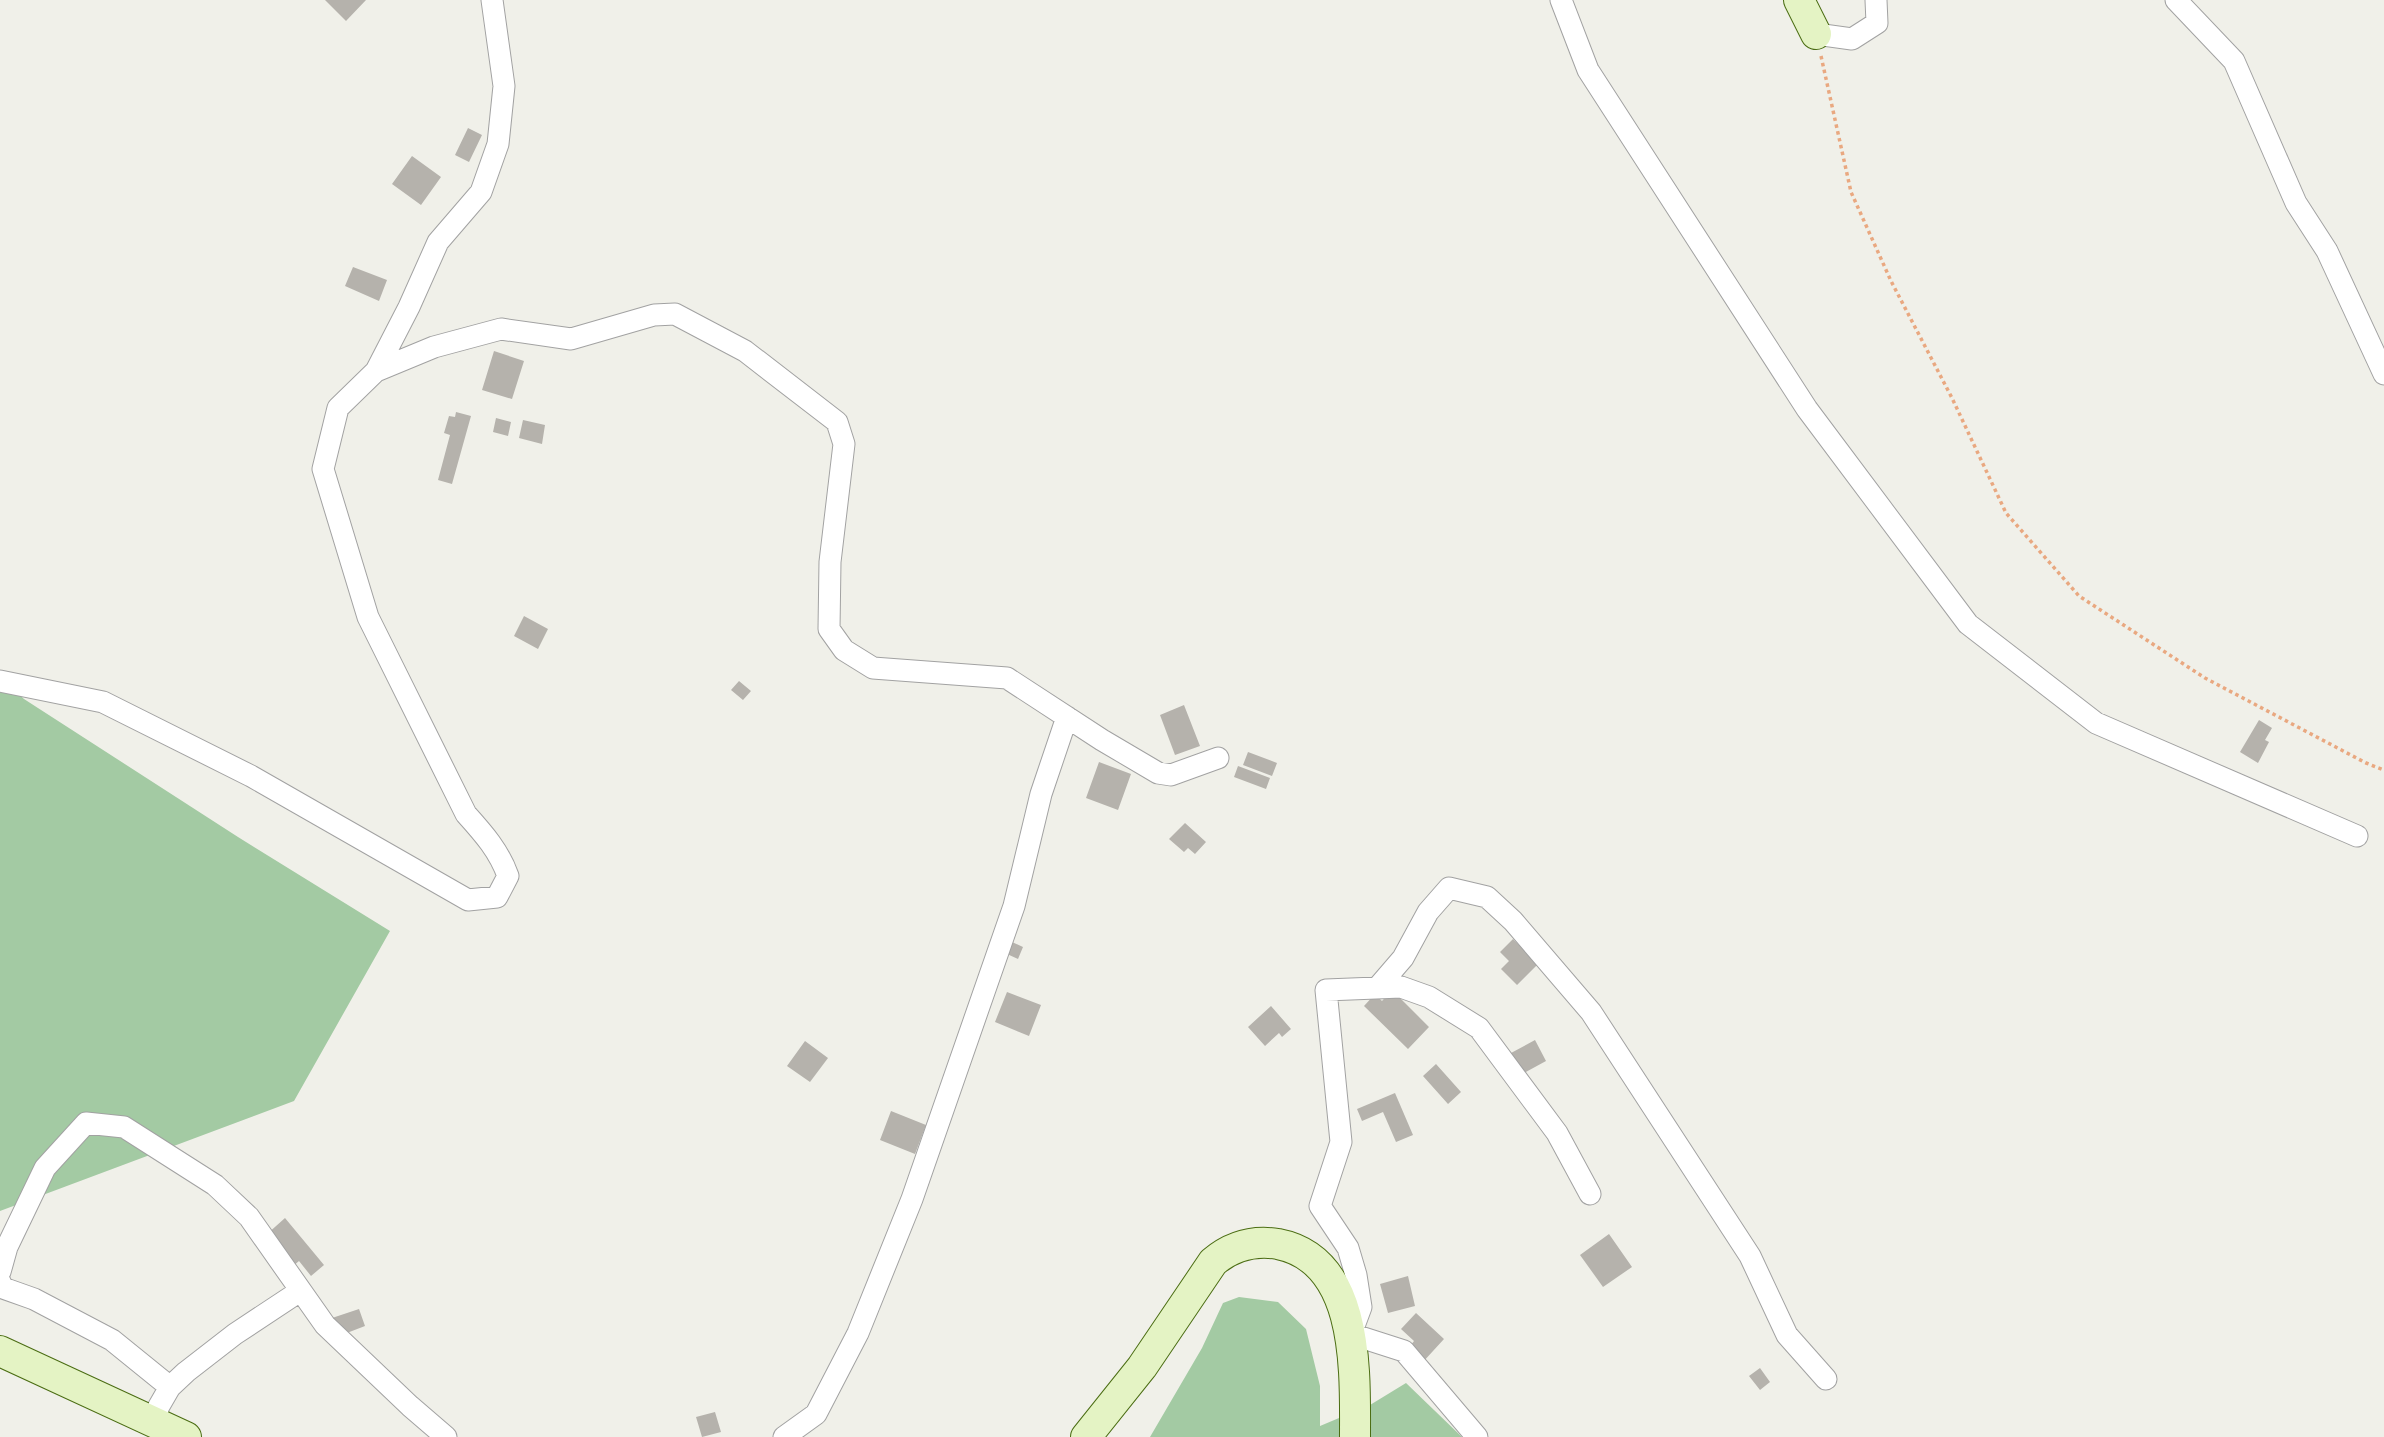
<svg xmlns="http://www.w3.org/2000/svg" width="2384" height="1437" viewBox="0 0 2384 1437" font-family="Montserrat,sans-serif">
  <rect width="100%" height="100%" fill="#f0f0e9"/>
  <path fill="#a3caa3" d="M0,676L24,699L238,837L390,931L294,1101L0,1211Z
    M1239,1297L1278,1302L1306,1329L1320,1386V1426L1370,1405L1406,1383L1462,1437H1150L1202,1348L1223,1303Z"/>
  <path fill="#b5b2ac" d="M325,0H366L346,21Z
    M468,128L482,135L469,162L455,155Z
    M412,156L441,177L421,205L392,184Z
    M353,267L387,280L379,301L345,286Z
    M494,351L524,361L512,399L482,390Z
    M456,412L471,416L452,484L438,480L450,435L444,433L449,416L455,417Z
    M496,418L511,422L508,436L493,432Z
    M523,420L545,425L542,444L519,438Z
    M524,616L548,629L538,649L514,636Z
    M739,681L751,691L743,700L731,690Z
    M1184,705L1200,746L1175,755L1160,715Z
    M2259,720L2272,728L2265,740L2269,742L2258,763L2240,752Z
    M1248,752L1277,763L1272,776L1243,765Z
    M1099,762L1131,774L1118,810L1086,798Z
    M1238,766L1270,778L1266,789L1234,777Z
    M1185,823L1206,842L1195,854L1188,848L1184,852L1169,839Z
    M1513,939L1538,964L1517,985L1501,969L1509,961L1500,952Z
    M1012,942L1023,947L1018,959L1007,954Z
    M1392,990L1429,1027L1408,1049L1364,1006L1375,994L1382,1001Z
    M1007,992L1041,1005L1029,1036L995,1022Z
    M1271,1006L1291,1029L1282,1037L1279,1033L1265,1046L1248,1027Z
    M1535,1040L1546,1061L1522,1074L1511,1053Z
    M805,1041L828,1058L810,1082L787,1066Z
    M1436,1064L1461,1092L1448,1104L1423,1076Z
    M1395,1093L1413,1135L1396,1142L1383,1112L1362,1121L1357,1109Z
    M891,1111L926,1125L915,1154L880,1140Z
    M285,1218L324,1265L311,1276L299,1261L292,1267L266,1235Z
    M1609,1234L1632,1267L1603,1287L1580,1255Z
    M1408,1276L1415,1306L1388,1313L1380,1284Z
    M359,1309L365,1326L339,1336L332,1318Z
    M1416,1313L1444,1339L1422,1363L1407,1350L1414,1341L1401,1329Z
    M1760,1368L1770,1382L1760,1390L1749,1376Z
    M715,1412L721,1432L702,1437L696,1417Z"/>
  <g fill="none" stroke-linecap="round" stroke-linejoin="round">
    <g stroke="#a2a2a2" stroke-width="23">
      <path id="street" d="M1561,0L1588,70L1807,409L1968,624L2096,723L2357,836
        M2176,0L2234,61L2296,203L2327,251L2384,374
        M1816,34L1852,39L1877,23L1876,0
        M376,371L434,347L501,329L571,339L654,315L675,314L745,351L837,422L844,444L830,562L829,629L844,650L873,668L1007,678L1102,740L1158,773L1171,775L1218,758
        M0,681L103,702L251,776L468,900L497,897L508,876C499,851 484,834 466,814L368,617L323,469L338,408L376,371L409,307L438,242L481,192L498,144L504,86L492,0
        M1378,987L1403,958L1428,912L1449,888L1487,897L1513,921L1591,1012L1750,1256L1787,1335L1826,1379
        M0,1272L7,1247L45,1168L86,1123L124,1127L215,1185L249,1217L325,1325L410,1406L446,1437
        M0,1282L3,1288L34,1299L112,1340L170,1387
        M154,1423L159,1406L170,1387L186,1372L235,1334L300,1291
        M784,1437L816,1414L858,1333L912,1199L1014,906L1041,794L1067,717
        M1477,1437L1404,1351L1351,1334L1361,1307L1356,1275L1348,1248L1320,1206L1341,1142L1326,990L1401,987L1429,997L1479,1028L1557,1133L1590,1194"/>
    </g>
    <g stroke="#4b6d13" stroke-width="32">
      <path id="secondary" d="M1799,0L1816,34
        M0,1351L186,1437
        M1086,1437L1142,1367L1213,1262C1232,1246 1253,1240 1278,1244C1360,1260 1355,1372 1355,1437"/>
    </g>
    <path stroke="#e9a880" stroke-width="3.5" stroke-dasharray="3.5 3.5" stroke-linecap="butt" d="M1821,56L1851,192L1891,281L1952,398L2006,513L2079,596L2205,678L2366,763L2384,770"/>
    <use href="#street" stroke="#fff" stroke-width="21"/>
    <use href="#secondary" stroke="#e4f3c4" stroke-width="30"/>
  </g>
</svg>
